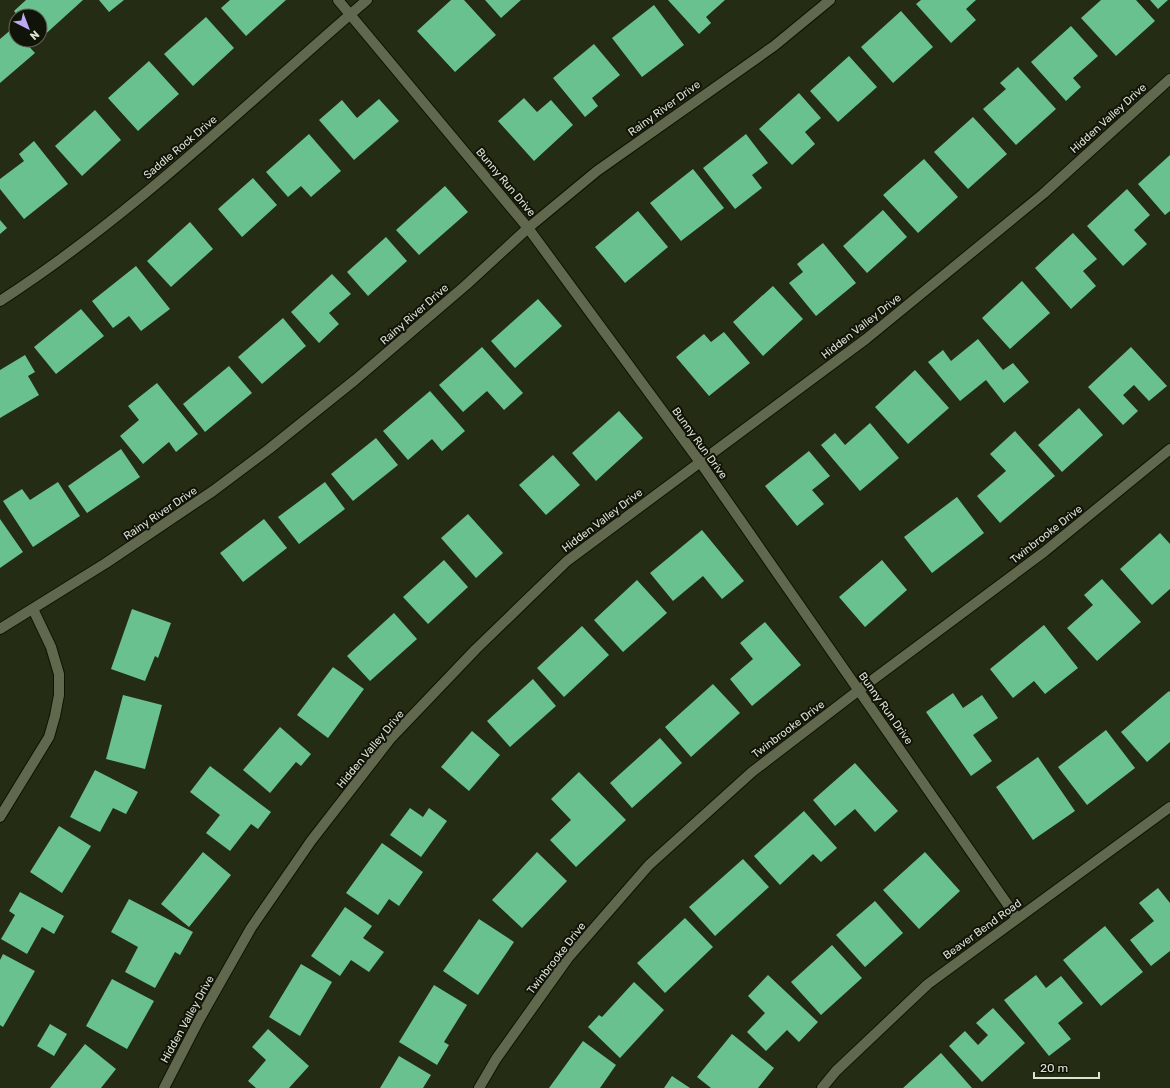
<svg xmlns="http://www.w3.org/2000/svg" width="1170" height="1088" viewBox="0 0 1170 1088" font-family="Rubik,sans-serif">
  <rect width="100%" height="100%" fill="#242c13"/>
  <path fill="#69c18f" d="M26,0H83L40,39V16H18L14,11Z
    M99,0H124L109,12Z
    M230,0H286L246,36L221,8Z
    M451,0H464L496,35L455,72L417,31Z
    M485,0H521L501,18Z
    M668,0H725L706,17L711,23L699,34Z
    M921,0H976L966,9L976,20L951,43L916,4Z
    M1101,0H1136L1155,21L1116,56L1081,18Z
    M1150,0H1168L1158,9Z
    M654,5L684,45L642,77L612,38Z
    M901,11L933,47L893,83L861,47Z
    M206,17L234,48L193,86L164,54Z
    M1071,26L1098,56L1073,78L1081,87L1066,101L1031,62Z
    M13,28L16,32V40H23L35,53L0,83V39Z
    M594,44L620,75L592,98L598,106L585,117L553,78Z
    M849,56L877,87L838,122L810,91Z
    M149,61L179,94L138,131L108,98Z
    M1018,67L1056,109L1016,145L983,109L1006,89L1000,83Z
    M799,93L821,118L805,132L815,144L792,165L759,129Z
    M524,98L537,112L551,100L573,125L534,161L498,121Z
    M379,99L399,121L354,160L319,120L342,100L357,118Z
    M95,110L121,140L82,176L55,146Z
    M973,117L1007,154L968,189L934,152Z
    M309,134L341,171L311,197L301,186L288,197L266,172Z
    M746,134L768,163L752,175L762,188L735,209L703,168Z
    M34,141L68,184L24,219L0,189V179L24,161L19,154Z
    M1170,155V211L1165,215L1138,184Z
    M924,159L958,197L918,233L883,195Z
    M693,169L724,208L681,241L650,203Z
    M253,178L277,205L242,237L218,209Z
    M445,186L468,212L419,255L396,230Z
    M1127,189L1150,215L1134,230L1147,244L1123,266L1087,226Z
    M883,210L907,237L867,273L843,246Z
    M638,211L668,247L625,283L595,247Z
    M0,220L7,228L0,234Z
    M190,222L213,249L171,287L147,261Z
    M1073,233L1097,259L1083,271L1096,286L1071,309L1035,268Z
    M386,237L407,261L368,296L347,272Z
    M823,243L856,283L816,316L789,283L803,272L797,264Z
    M136,266L170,309L141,331L129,316L113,328L92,301Z
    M332,274L351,294L329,313L339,324L319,343L291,312Z
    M1022,281L1050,313L1010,349L982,318Z
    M773,286L803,319L763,356L733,322Z
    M538,299L562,326L515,368L491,341Z
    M81,309L104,336L56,374L34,347Z
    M283,318L306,346L262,384L238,357Z
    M724,332L750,363L709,396L676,357L704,334L711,342Z
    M978,339L1003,370L1013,363L1029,382L1004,403L986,380L960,401L928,362L943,350L951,361Z
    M482,347L523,393L504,410L487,391L463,412L439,385Z
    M1131,347L1167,386L1149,401L1134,385L1123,395L1138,411L1123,425L1088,387Z
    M25,355L35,372L28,376L39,395L0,418V370Z
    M229,366L252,393L205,432L183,404Z
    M915,370L949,408L908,444L875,407Z
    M157,383L198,434L176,452L169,442L143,464L120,436L139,420L128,406Z
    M430,391L465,431L442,451L432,439L408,460L383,431Z
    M1079,408L1103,435L1062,472L1038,445Z
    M619,411L643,438L596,481L572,453Z
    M870,423L899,458L860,491L821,445L835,433L845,445Z
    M1015,431L1055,476L1000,523L977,496L1006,471L990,454Z
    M376,438L398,465L353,501L331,474Z
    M121,449L140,477L87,513L68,486Z
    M809,451L830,476L812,490L824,504L797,526L765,486Z
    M553,455L580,485L546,515L519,485Z
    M58,482L80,516L33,547L3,501L22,489L30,500Z
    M325,482L345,509L299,544L278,517Z
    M957,497L984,533L932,573L904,537Z
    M468,514L503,553L476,578L441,538Z
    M0,519L23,552L0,568Z
    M264,519L287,548L243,582L220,553Z
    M702,530L744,581L722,599L703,576L673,601L650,573Z
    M1160,533L1170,544V589L1152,605L1120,569Z
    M444,560L468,587L428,624L403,597Z
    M882,560L907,590L865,627L839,597Z
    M1102,579L1141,622L1097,661L1067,628L1093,605L1084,595Z
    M637,580L667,613L623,652L594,620Z
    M132,609L171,623L158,658L155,656L145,681L111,669Z
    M394,613L417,639L370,681L347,656Z
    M765,622L801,665L752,706L730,679L753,659L740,643Z
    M1044,625L1078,668L1045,694L1034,681L1013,698L990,669Z
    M582,626L609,655L564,697L537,668Z
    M333,667L364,689L328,738L297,715Z
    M533,679L556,706L510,747L487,721Z
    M713,684L740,713L691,757L665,727Z
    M1169,691L1170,692V742L1147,762L1121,732Z
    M953,693L963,708L982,695L998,718L973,735L992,761L971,776L926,712Z
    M123,695L162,705L145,769L106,759Z
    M280,727L311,754L301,766L296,762L270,793L243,770Z
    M1106,730L1135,768L1087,805L1058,767Z
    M472,731L500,755L469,791L441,767Z
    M660,738L682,763L632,808L610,783Z
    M1038,757L1075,811L1033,840L996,787Z
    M855,763L898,811L875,832L855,809L835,826L813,800Z
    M210,766L271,812L258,829L251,824L230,851L206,833L220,815L190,792Z
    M95,770L138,792L126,814L113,808L100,832L70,817Z
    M579,772L626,820L576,867L550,840L571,820L551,799Z
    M410,808L423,817L429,808L447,821L421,857L390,835Z
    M804,811L837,848L821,862L813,854L780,885L754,856Z
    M59,826L91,846L62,893L30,872Z
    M382,843L423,872L399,906L389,899L378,915L346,893Z
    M203,852L231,875L189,927L161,904Z
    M537,852L567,881L522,928L492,900Z
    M925,852L960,891L919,929L883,890Z
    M743,859L769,887L715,936L689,907Z
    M1158,888L1170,903V951L1151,966L1130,940L1154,921L1139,903Z
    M20,892L64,916L54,934L42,927L27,954L1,939L15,915L9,911Z
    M129,899L193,932L180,955L175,952L155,988L125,972L138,947L111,932Z
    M875,901L903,933L865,967L836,935Z
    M345,907L372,926L363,938L384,952L369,972L351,960L340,976L311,956Z
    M685,918L713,947L665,993L637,963Z
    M479,919L514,942L478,995L443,971Z
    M1105,926L1143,972L1101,1006L1063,960Z
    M832,945L862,978L821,1015L791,982Z
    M3,954L35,971L3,1027L0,1025V960Z
    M301,964L332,982L300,1036L269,1017Z
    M768,975L818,1022L799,1042L787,1030L766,1051L747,1032L765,1013L748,996Z
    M1036,975L1046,988L1061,976L1083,1003L1058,1023L1071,1039L1049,1056L1004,1000Z
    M112,979L154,1001L127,1049L86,1026Z
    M634,982L664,1010L620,1058L588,1027L599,1015L602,1017Z
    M434,985L467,1005L444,1042L449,1045L437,1065L399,1042Z
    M993,1008L1025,1043L982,1082L949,1046L965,1031L978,1045L988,1035L976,1023Z
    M50,1024L67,1034L54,1056L37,1046Z
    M268,1029L309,1066L289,1088H256L248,1081L266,1060L252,1047Z
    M732,1034L774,1068L758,1088H711L697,1077Z
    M583,1041L616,1065L600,1088H549Z
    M85,1044L116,1069L101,1088H50Z
    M941,1053L972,1088H903Z
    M399,1056L431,1075L423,1088H380Z
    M672,1076L690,1088H664Z"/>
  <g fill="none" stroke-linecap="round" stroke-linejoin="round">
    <g stroke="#0e1400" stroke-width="12">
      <path id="minor" d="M338,0L528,228L700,462L1017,918
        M0,301C133,215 247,103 367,0
        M0,629L106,563L213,491L269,449L355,380L466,285L528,228L597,171L774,46L830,0
        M0,817L49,737L55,716L59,695V674L51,647L33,609
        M164,1088L199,1020L251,928L311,841L391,738L476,649L567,561L866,339L1043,194L1170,79
        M479,1088L496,1059L568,958L649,865L752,772L859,690L1044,552L1170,449
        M822,1088L836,1071L928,984L1170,807"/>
    </g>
    <use href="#minor" stroke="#60694e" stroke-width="10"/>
  </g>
  <g text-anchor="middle" stroke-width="4" stroke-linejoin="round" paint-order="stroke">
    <g font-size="11" fill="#dce2d2" stroke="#0f1308">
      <text transform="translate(664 108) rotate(-36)" y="4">Rainy River Drive</text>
      <text transform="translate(1108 118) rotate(-42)" y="4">Hidden Valley Drive</text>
      <text transform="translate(180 147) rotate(-40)" y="4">Saddle Rock Drive</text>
      <text transform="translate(506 182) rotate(50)" y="4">Bunny Run Drive</text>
      <text transform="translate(414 314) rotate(-41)" y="4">Rainy River Drive</text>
      <text transform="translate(861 326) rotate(-38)" y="4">Hidden Valley Drive</text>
      <text transform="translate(700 443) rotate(54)" y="4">Bunny Run Drive</text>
      <text transform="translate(160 513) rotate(-34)" y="4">Rainy River Drive</text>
      <text transform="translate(602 520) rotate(-37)" y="4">Hidden Valley Drive</text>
      <text transform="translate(1046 534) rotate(-38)" y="4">Twinbrooke Drive</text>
      <text transform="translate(886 708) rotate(55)" y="4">Bunny Run Drive</text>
      <text transform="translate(788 729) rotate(-37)" y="4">Twinbrooke Drive</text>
      <text transform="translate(370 749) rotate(-50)" y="4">Hidden Valley Drive</text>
      <text transform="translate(982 929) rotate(-36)" y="4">Beaver Bend Road</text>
      <text transform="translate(556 958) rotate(-52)" y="4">Twinbrooke Drive</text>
      <text transform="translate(187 1019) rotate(-61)" y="4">Hidden Valley Drive</text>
    </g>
  </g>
  <g transform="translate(28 28) rotate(138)"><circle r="19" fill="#0f1308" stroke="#616659"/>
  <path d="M0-3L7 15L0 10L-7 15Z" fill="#bfa9f4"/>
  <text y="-6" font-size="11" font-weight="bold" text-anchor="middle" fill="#dce2d2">N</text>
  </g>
  <path d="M1034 1072v6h65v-6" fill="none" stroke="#dce2d2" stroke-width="2"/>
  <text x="1040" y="1072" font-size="12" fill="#dce2d2" stroke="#0f1308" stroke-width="3" paint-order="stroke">20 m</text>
</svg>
